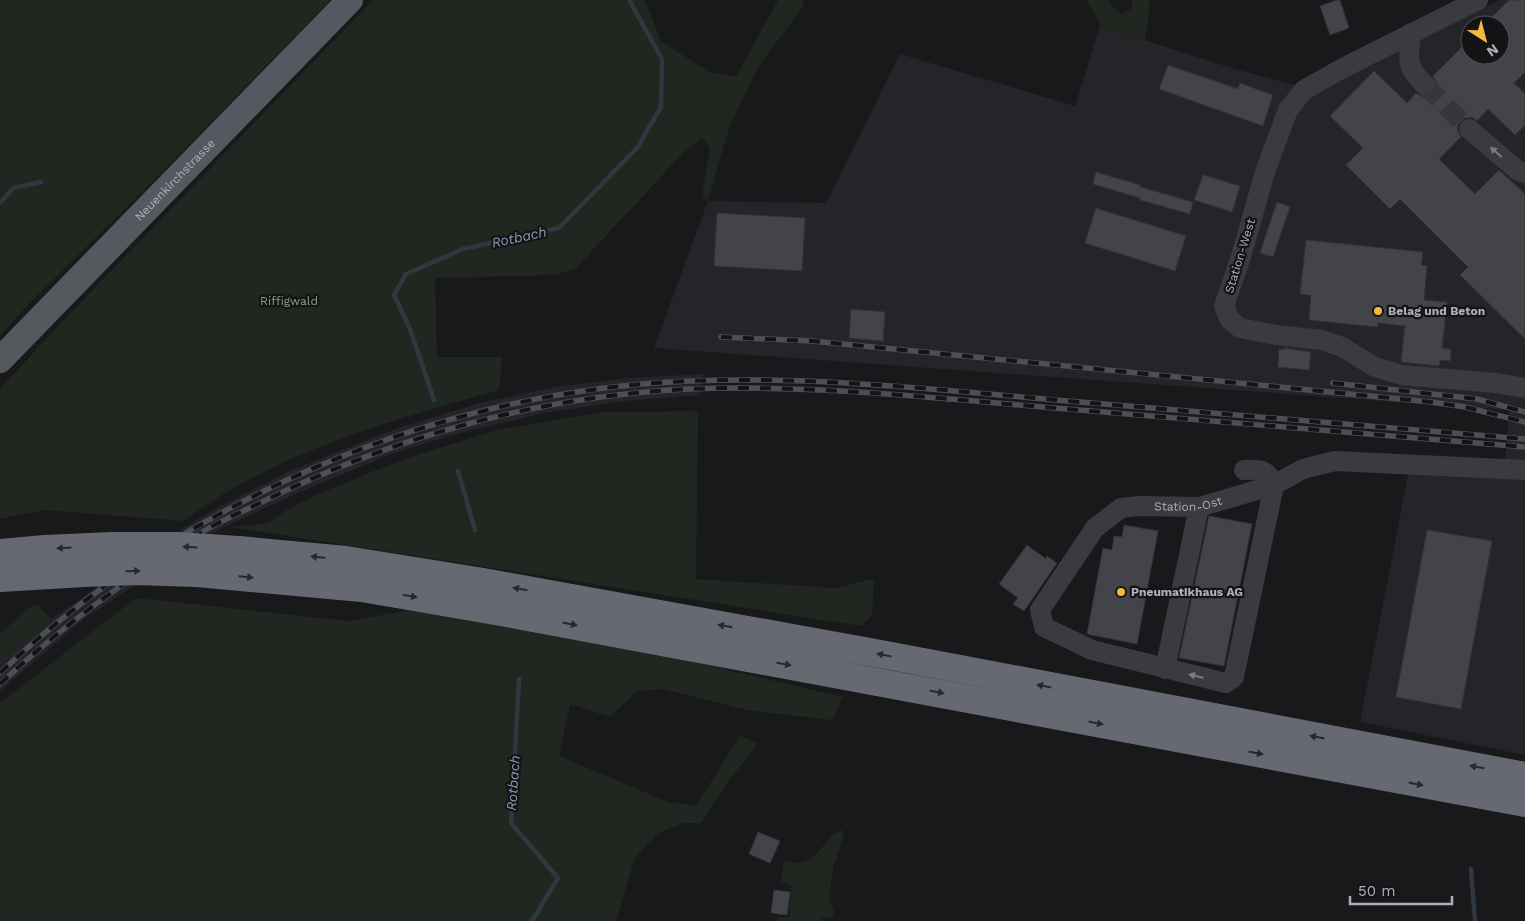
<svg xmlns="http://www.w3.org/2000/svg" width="1525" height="921" viewBox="0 0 1525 921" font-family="'Work Sans',sans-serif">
  <rect width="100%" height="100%" fill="#19191c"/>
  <path fill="#252529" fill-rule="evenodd" d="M1499,0H1525V755L1360,722L1411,460L1505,462L1509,410L654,348L708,201L826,203L900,54L1075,106L1100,26L1235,69L1315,90ZM1470,25H1500V55H1470Z
    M703,374L700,395L624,401L543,413L460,433L391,454L300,492L220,529L85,618L0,691V661L51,619L183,528L215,509L290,471L398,428L483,402L556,387L628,378Z"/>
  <path fill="#1f2720" d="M0,0H331L170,164L24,309L0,336Z
    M373,0H645L661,41L709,72L736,77L778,0H804L803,7L758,67L729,128L708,201L702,197L710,148L702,138L683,153L576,268L556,275L435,278L437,357H502L499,390C390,421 275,452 184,521L46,510L0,519V389L53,331Z
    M1086,0H1108L1114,8L1122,14L1131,9L1132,0H1147L1150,3L1145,41L1100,26L1094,12Z
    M698,411L696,579L835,588L874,579L872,615L861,626L231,527L269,523L290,508L314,496L371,472L420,454L497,430L603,412Z
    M136,598L348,621L422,608L635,648L843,697L832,720L746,710L663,689L637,691L610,717L570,704L559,756L668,802L696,806L740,736L758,743L728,782L701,823H683L658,833L635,857L616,921H0V703Z
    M35,605L39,606L51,619L0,661V634L28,608Z
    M842,830L844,834L833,868L829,897L834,913L830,919L824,917L820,921H777V917H789L791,886L781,881L784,861C789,862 795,864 800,863C822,859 824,835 842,830Z"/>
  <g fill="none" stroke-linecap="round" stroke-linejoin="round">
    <path stroke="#2f3840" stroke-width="4.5" d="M1,202L13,188L41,182
      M434,400L410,329L394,295L406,274L463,249L559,228L637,148L661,107L662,59L629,0
      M458,471L475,530
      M519,679L511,823L558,878L532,921
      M1471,869L1475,921"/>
  </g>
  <path fill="#434449" stroke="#333338" d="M1337,0H1340L1349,28L1330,35L1320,6Z
    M1509,0H1525V72L1514,83L1525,94V125L1515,135L1488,109L1477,121L1472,117L1465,118L1460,122L1457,126L1458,132L1461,137L1439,159L1475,194L1499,170L1525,194V339L1460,275L1468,267L1400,199L1390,209L1346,165L1363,148L1330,116L1374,71L1407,103L1416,93L1421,96L1427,97L1434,93L1436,88L1437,83L1433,76L1470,39V55H1500V25H1484Z
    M1168,65L1238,89L1240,83L1273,95L1263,126L1159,89Z
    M1096,172L1140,185V187L1193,202L1190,214L1140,200V198L1093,184Z
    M1203,175L1240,186L1232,212L1194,200Z
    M1277,202L1290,207L1273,257L1260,253Z
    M1096,208L1186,236L1175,271L1085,243Z
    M717,213L805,218L802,271L714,266Z
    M1306,240L1423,252L1421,265L1427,266L1424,300L1447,302L1442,348L1451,349L1450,361L1440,360L1439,366L1401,362L1405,326L1378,323V327L1309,320L1311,295L1300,294Z
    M851,309L885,312L883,341L849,338Z
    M1284,348L1311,352L1309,370L1278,367L1279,349L1284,350Z
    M1209,516L1252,524L1224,666L1179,658Z
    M1124,525L1158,531L1137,644L1087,634L1103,548L1112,550L1114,536L1122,537Z
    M1427,530L1492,541L1461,709L1396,697Z
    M1027,545L1046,559L1047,556L1057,563L1024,611L1013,604L1018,598L999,584Z
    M758,832L780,841L770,863L749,854Z
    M774,890L790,892L787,915L771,913Z"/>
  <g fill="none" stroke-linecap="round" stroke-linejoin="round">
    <path stroke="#36373c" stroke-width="20" stroke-dasharray="20 10" stroke-linecap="butt" d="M1425,85L1469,129"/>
    <g stroke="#3a3b41" stroke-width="20">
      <path d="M1478,0L1343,68L1304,90L1288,110L1265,172L1240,260L1224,306L1230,320L1240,328L1276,335L1322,340L1342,347L1375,367L1402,375L1496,383L1525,388"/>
      <path d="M1411,33C1409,60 1404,65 1425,85"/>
      <path d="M1469,129L1517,170L1525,173"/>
      <path id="s1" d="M1244,470C1261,469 1267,469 1274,485L1234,677L1226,683L1092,650L1044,627L1040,610L1095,528L1121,508L1139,506L1199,507L1274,485L1303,469L1335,461L1525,470"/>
      <path d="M1165,669L1199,507"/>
    </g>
    <path stroke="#565860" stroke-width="26" id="s2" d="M0,360L350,0"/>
    <path stroke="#666972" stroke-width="28" d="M238,550L346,560L483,582L886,655L1525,776
      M0,553L45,549L113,546
      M197,573L362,588L507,613L1525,803
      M0,578L84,573"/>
    <g stroke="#4d4f56" stroke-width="5.5">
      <path id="rail" d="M721,337L812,341L1431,402L1465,407L1525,422
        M1333,383L1477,399L1525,412
        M0,673C182,500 439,391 690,381C816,376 942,390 1068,401C1220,414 1373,426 1525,439
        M0,684C61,627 128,578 199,534C219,521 242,512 264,501C396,436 541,396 689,389C815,384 942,399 1067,409C1220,422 1372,434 1525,447"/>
    </g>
    <use href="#rail" stroke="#141417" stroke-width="4" stroke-dasharray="11" stroke-linecap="butt"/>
    <path stroke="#666972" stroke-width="28" d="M113,546H177L238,550
      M84,573L136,571L197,573"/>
  </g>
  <defs><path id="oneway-solid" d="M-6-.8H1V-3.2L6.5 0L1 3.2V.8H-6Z" transform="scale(1.25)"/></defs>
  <g fill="#797b84">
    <use href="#oneway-solid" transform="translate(1496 152) rotate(-139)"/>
    <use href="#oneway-solid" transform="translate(1196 676) rotate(-167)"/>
  </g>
  <g fill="#28292e">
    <use href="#oneway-solid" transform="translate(190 547) rotate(-176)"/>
    <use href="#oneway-solid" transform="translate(64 548) rotate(177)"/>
    <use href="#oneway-solid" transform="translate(318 557) rotate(-175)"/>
    <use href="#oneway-solid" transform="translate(133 571) rotate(-1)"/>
    <use href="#oneway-solid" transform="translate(246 577) rotate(5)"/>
    <use href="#oneway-solid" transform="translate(520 589) rotate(-170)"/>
    <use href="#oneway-solid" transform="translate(410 596) rotate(10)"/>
    <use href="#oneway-solid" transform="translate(570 624) rotate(11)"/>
    <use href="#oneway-solid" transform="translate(725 626) rotate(-170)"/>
    <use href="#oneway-solid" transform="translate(884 655) rotate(-169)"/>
    <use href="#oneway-solid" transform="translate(784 664) rotate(10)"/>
    <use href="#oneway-solid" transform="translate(1044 686) rotate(-169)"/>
    <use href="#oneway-solid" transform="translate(937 692) rotate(11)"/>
    <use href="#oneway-solid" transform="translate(1096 723) rotate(11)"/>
    <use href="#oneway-solid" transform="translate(1317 737) rotate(-169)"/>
    <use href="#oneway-solid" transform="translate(1256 753) rotate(11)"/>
    <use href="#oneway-solid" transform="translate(1477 767) rotate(-170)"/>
    <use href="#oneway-solid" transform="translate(1416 784) rotate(11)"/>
  </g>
  <g fill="#f2bb3b" stroke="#141417" stroke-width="2">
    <circle cx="1378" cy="311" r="5"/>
    <circle cx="1121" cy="592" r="5"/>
  </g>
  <g text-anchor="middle" stroke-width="4.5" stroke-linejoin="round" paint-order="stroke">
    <g font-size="12" fill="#acb0bb" stroke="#141417">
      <text dy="4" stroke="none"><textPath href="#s2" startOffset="251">Neuenkirchstrasse</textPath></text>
      <text transform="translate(1240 256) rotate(-73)" y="4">Station-West</text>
      <text dy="4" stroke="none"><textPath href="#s1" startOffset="651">Station-Ost</textPath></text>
    </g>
    <g font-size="12" fill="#83a686" stroke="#141417">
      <text x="289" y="305">Riffigwald</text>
    </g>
    <g font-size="12" font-weight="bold" fill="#acb0bb" stroke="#141417" text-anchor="start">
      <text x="1388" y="315">Belag und Beton</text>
      <text x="1131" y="596">Pneumatikhaus AG</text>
    </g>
    <g font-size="14" font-style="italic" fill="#849cb5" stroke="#141417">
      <text transform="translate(519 237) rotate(-12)" y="5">Rotbach</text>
      <text transform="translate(513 783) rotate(-86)" y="5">Rotbach</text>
    </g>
  </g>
  <g transform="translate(1485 40) rotate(144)"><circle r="24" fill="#141417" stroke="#515259"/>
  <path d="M0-4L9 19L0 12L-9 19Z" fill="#f2bb3b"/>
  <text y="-8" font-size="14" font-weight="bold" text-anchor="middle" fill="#acb0bb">N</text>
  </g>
  <path d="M1350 896v8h102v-8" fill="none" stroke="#acb0bb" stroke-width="2.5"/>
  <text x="1358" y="896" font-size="15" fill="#acb0bb" stroke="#141417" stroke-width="4" paint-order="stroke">50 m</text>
</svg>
